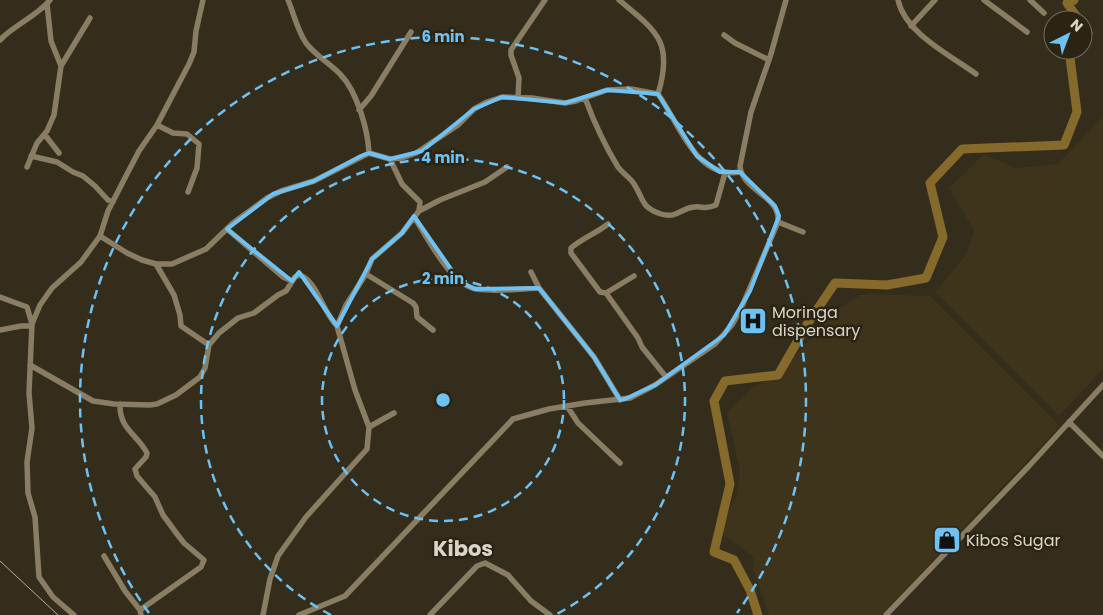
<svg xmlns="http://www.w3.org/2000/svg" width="1103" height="615" viewBox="0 0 1103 615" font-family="Poppins,sans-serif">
  <rect width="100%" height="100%" fill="#352d1c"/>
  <path fill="#3e331b" d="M1103,116V369L1059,416L935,292L967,254L974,230L949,188L984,154L1015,168L1058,164Z
    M863,294L930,296L1060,426L881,615H769L753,568V556L719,532L736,497L740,471L727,412L754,386L778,375L837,309Z"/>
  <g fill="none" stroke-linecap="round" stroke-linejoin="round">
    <path stroke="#856a2c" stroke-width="9" d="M1074,0L1067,3L1079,20
      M1083,26L1088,33L1083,35
      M758,615L750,590L734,560L714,552L730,484L714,401L725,381L778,375L808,323L835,283L887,285L926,278L943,237L930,183L962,149L1064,145L1077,112L1069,50"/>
    <path stroke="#897d64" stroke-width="5.5" d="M288,0C294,14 297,30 306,43C315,55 329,63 340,74C357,91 368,130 369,153
      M619,0C656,31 674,41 658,94C679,123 696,180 740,172
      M898,0C905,33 950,55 976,74
      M984,0L1027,32
      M1030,0L1044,13
      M47,4L51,41L61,66
      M911,26L935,0
      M724,35L735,43L769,60
      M0,40C15,24 36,17 50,0
      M518,98L519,78L511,55V50L545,0
      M585,98C594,122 605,146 618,167C623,174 630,177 634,184C644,199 640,207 661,214C677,219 681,208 694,207C704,206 704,210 716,205L725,173
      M359,110L371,96L411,32
      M157,125L173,133L187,134L199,144L197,168L188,192
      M45,135L59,153
      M31,156L57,162L73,172L83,176L95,186L108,200L113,202
      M27,167L37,143L47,131L54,115L61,66L90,18
      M419,211L440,200L485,182L507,167
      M414,217C428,238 450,284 476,289C497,292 519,289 539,288
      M778,222L803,232
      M608,224C595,234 583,238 571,248V253L600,292L606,293L638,338L642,347L666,377
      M227,229L283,277L292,281
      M100,236L127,253L142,260L156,264H172L206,249L233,223L267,198L281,191L314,181L369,153L390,159L402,158L416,153L458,125L474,109L487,102L502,97L532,98L565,103L576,101L607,90L631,89L658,94
      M156,264L174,295L180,315L181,326L209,345
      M531,272L539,288L594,357L620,400
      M366,274L413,303L416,307L417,317L433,330
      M606,293L634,276
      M0,297L27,307L32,324
      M0,330L21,326H32
      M30,365L93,401L114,404L150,405L157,404L176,395L200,377L205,368L209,345L219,333L238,318L254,313L278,295L286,291L295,277L300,275C317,281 323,313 337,326
      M120,404C119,429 137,434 147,453L146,457L135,469L137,476L155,497L163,515L177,534L184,543L204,560L201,567L140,610
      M567,406L578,423L620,463
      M1069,422L1103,456
      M369,427L394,413
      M104,556L125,591L140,610L141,615
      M74,615L53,597L39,577L35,517L28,493L27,462L32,428L29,393L32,324L40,305L52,288L81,262L100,236L108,211L127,174L139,151L157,125L189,64L194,52L196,31L203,0
      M263,615L270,579L278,556L306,517L367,449L369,427L355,390L337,326L346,305L366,274L372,259L402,233L419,211L420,202L402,184L390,159
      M299,615L345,596L513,419L549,409L585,403L630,398L655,385L715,344L732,325L740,311L778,222C781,196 742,191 740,166L751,112L771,54L786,0
      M430,615L477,566L485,563L508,575L531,601L550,615
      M886,615L1029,466L1103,385"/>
    <path stroke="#b2ada1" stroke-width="1" d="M0,561L58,615"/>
  </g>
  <path fill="none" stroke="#6ec2f3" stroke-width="4" stroke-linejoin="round" d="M607,90L658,94L697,156L720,172H740L775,206L779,216L750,291L724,335L655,385L625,399L620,400L594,357L539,288L475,289L460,282L414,216L402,233L372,259L337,326L299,272L292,281L227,229L273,194L314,181L361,156L369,153L390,159L422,151L474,109L502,97L565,103Z"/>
  <g fill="none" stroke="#6ec2f3" stroke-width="2.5" stroke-dasharray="9 6">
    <circle cx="443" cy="400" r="121"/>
    <path d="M331 615A242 242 0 1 1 555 615"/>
    <path d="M149 613A363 363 0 1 1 737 613"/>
  </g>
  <defs>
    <g id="hospital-square" transform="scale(1.4375)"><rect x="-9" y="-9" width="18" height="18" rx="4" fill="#6ec2f3" stroke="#2b2412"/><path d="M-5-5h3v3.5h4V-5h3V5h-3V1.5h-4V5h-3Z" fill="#111"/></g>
    <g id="shop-square" transform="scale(1.4375)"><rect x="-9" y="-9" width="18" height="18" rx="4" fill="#6ec2f3" stroke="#2b2412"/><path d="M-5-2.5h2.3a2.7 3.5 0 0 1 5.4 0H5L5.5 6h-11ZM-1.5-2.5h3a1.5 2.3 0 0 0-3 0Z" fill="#111"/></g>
  </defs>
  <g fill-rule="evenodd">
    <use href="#hospital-square" x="753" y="321"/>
    <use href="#shop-square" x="947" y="540"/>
  </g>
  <g text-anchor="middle" stroke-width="5" stroke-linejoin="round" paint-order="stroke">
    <g font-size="16" fill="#dad5cb" stroke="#2b2412" text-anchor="start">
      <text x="772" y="318">Moringa<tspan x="772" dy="18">dispensary</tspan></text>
      <text x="966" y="546">Kibos Sugar</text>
    </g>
    <g font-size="21" font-weight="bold" fill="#dad5cb" stroke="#2b2412">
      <text x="463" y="556">Kibos</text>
    </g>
  </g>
  <circle cx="443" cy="400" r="8" fill="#6ec2f3" stroke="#2b2412" stroke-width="2.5"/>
  <g font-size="15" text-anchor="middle" font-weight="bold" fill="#6ec2f3" stroke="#2b2412" stroke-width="5" stroke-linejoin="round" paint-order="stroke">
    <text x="443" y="42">6 min</text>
    <text x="443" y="163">4 min</text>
    <text x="443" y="284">2 min</text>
  </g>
  <g transform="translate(1068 35) rotate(42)"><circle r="24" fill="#2b2412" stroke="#716b5c"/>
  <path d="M0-4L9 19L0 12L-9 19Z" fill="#6ec2f3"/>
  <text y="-8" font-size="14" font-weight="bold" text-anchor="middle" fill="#dad5cb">N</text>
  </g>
</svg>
